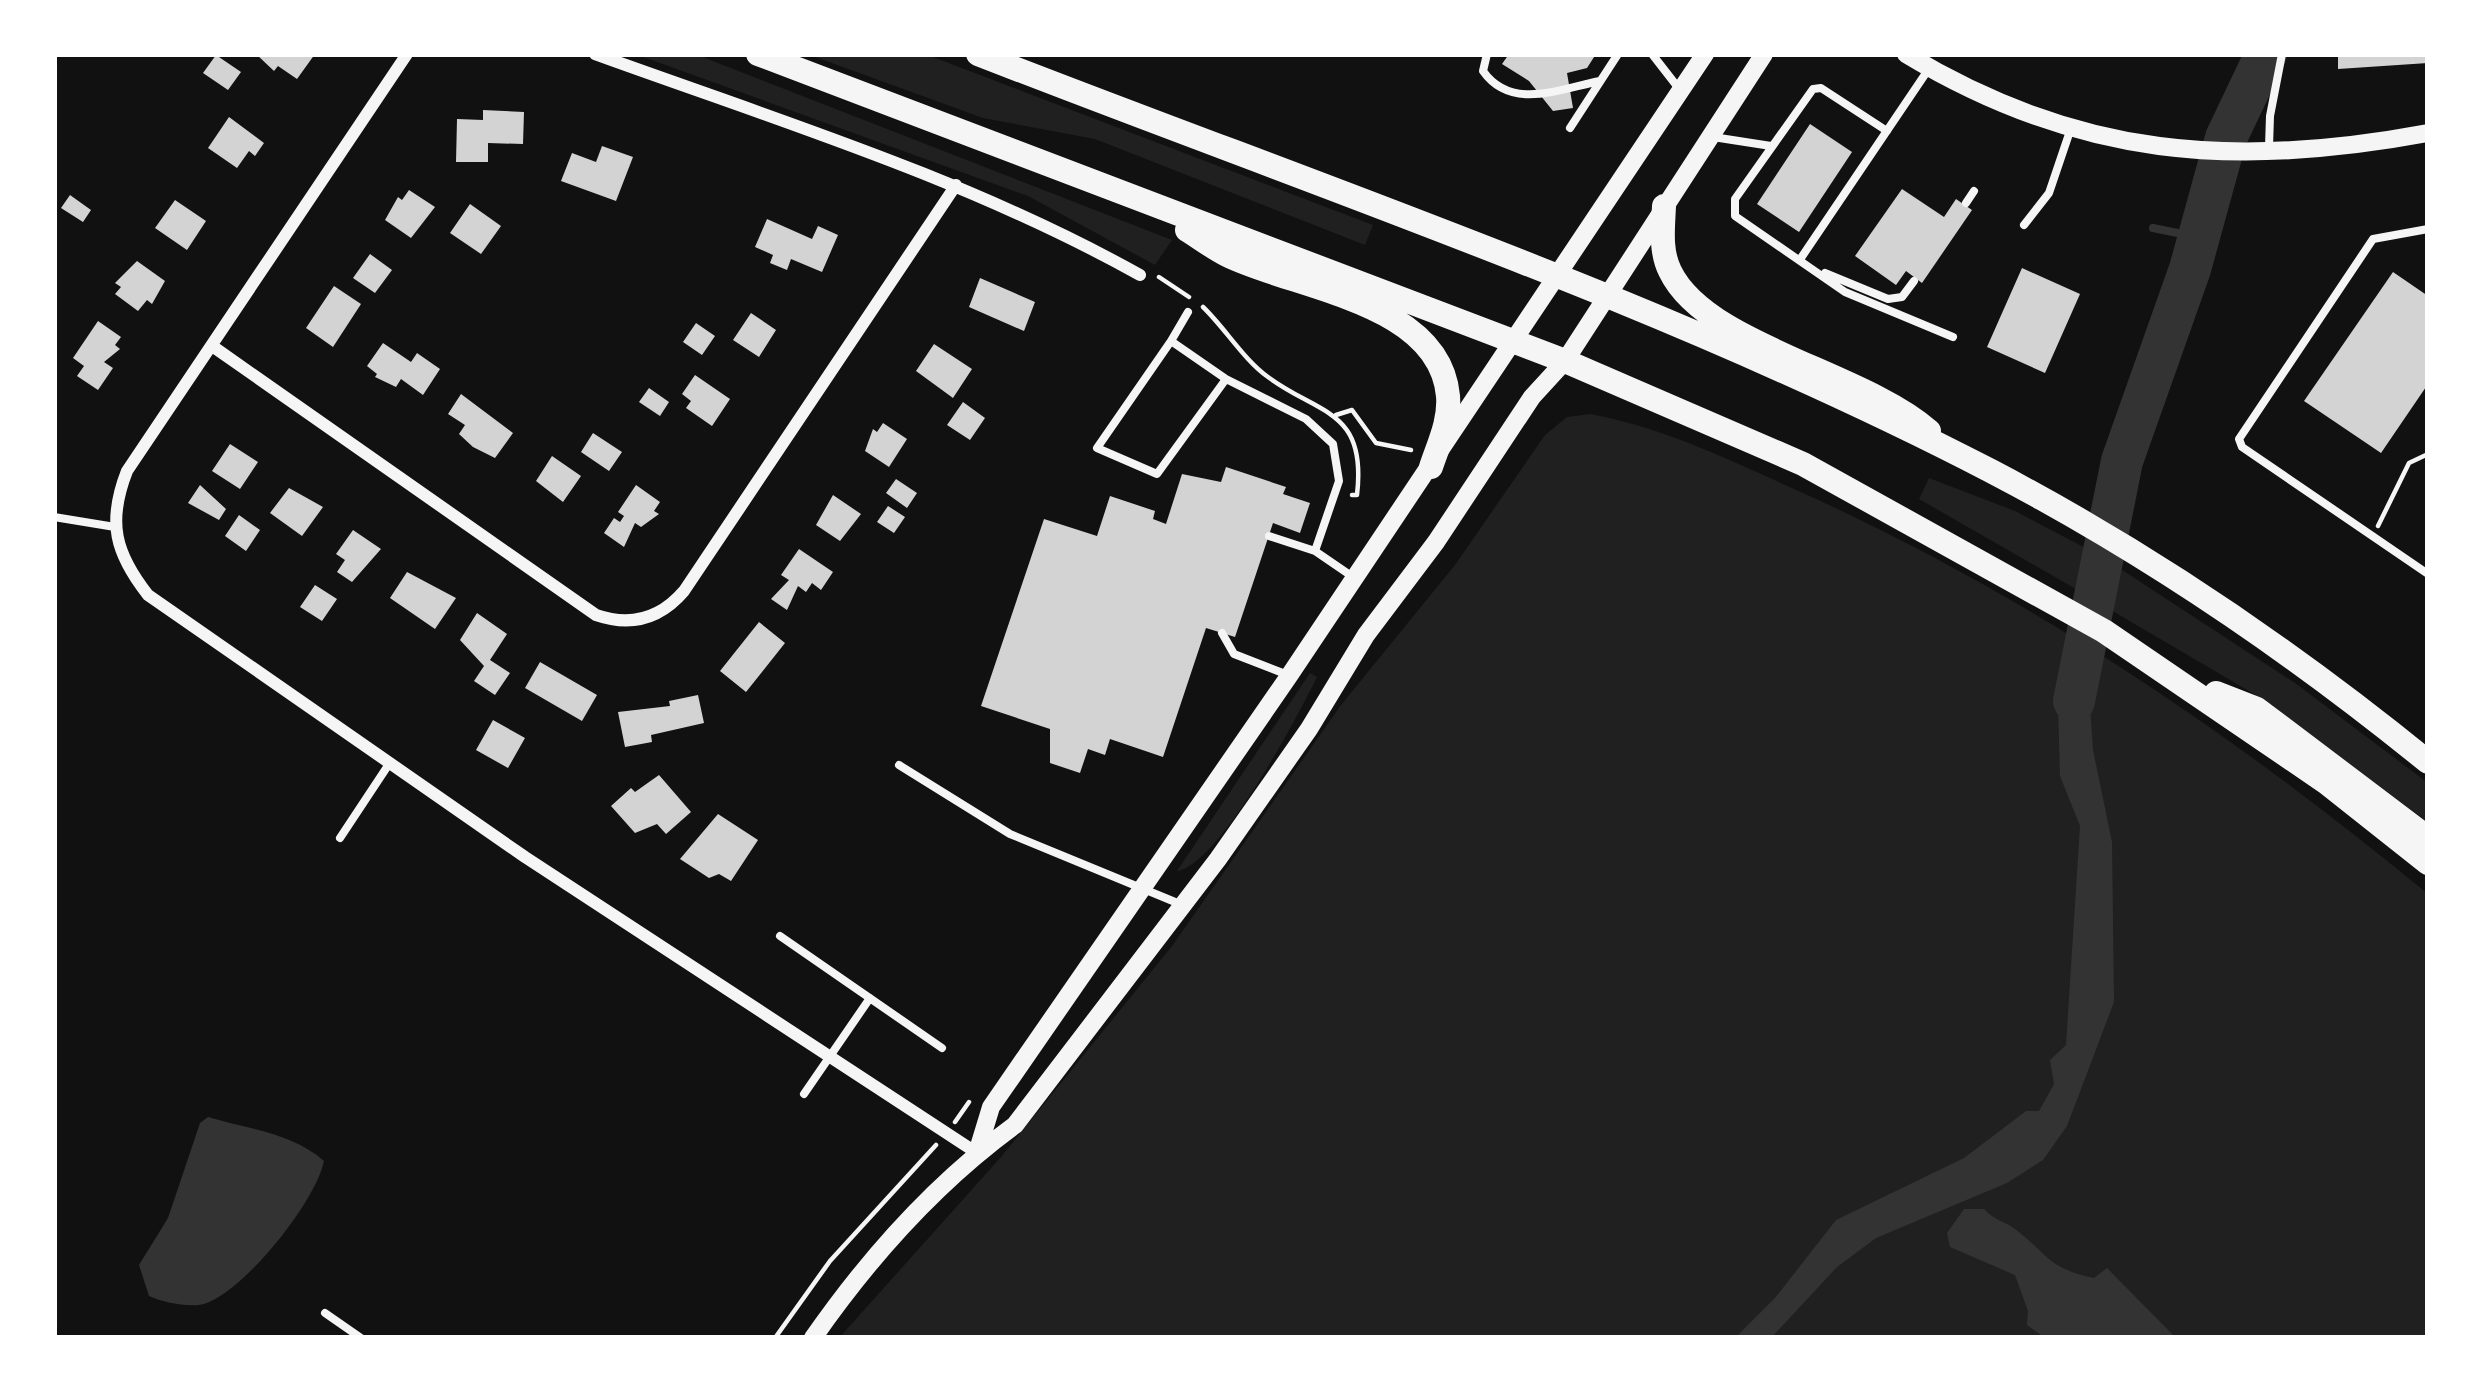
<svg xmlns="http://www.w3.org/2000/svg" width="2482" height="1392" viewBox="0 0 2482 1392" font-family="Commissioner,sans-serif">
  <rect width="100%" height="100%" fill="#111"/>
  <path fill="#202020" d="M635,54H695L1172,240L1155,265L1028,196Z
    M807,54H925L1373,225L1365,245L1095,139L983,118Z
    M1590,414C1661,427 1728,459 1794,489C2025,592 2234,734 2428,894V1338H839L1001,1157L1172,946L1341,705L1455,565L1545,435L1567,417Z
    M1929,478L2015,511L2095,553L2088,596L1919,499Z
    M2113,564L2295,683L2428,783V822L2254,694L2104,606Z
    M1310,673L1317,677C1297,718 1219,865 1177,871Z"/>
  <path fill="#333" d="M2079,640L2096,651L2099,661L2089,692L2093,750L2112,842L2114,1002L2067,1126L2043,1160L2007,1183L1876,1238L1837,1267L1771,1338H1735L1775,1298L1836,1220L1964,1158L2026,1111H2039L2054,1084L2050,1060L2066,1045L2080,826L2060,776L2058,703L2072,644Z
    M208,1117C248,1129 292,1133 324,1161C316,1201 245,1291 204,1304C189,1308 162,1302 149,1296L139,1265L168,1218L200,1123Z
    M1964,1209H1984C1994,1220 2004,1221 2015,1229C2049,1255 2047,1268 2094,1278L2107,1268L2176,1338H2045L2027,1325L2028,1311L2015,1275L1950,1247L1947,1233Z"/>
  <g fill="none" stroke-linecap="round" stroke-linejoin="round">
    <path stroke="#333" stroke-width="8" d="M2153,228L2197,237"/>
    <path stroke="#333" stroke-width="42" d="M2074,701L2122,461L2190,269L2226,138L2266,54"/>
  </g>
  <path fill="#d3d3d3" d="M256,54H315L297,79L278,66L274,71Z
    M1509,54H1596L1587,68L1567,73L1573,108L1553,111L1529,81L1502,64Z
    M2338,54H2428V63L2338,69Z
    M216,55L241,72L228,90L203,73Z
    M483,110L524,112L523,144L488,143V162H456L457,119L483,120Z
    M229,117L264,143L255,156L249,151L237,168L208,148Z
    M1810,124L1852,152L1799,232L1757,204Z
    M602,146L633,157L616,201L561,181L572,153L596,162Z
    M1902,189L1944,217L1956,199L1972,210L1922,283L1906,271L1896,285L1855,256Z
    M409,190L435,207L411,238L385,220L398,197L402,200Z
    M70,195L91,210L83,222L61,208Z
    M175,200L206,221L187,250L155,228Z
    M470,204L501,226L481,254L450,233Z
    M767,219L812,239L818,226L838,235L822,272L791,259L787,270L770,263L773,255L755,247Z
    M370,254L392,270L375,293L353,278Z
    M137,261L165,281L152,304L147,300L138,311L115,294L121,287L115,283Z
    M2022,268L2080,294L2045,373L1987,347Z
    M2393,272L2428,296V384L2381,453L2304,401Z
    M980,278L1035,302L1024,331L969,307Z
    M334,286L361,304L333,347L306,328Z
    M751,313L776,330L759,357L733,340Z
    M98,321L121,337L115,345L120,349L104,362L113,368L98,390L77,376L84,366L73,358Z
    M696,323L715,336L702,355L683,342Z
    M383,343L411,362L417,353L440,369L423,395L401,379L396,387L375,377L377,374L367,366Z
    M934,344L972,369L953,398L916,371Z
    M695,375L730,399L712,426L686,408L691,401L682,394Z
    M649,388L669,402L660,416L639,402Z
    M461,394L513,433L495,458L473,447L459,434L465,425L448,414Z
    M963,402L985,418L970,440L947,425Z
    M883,423L907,439L889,467L865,451L873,429L877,432Z
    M593,433L622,452L609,471L581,452Z
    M230,444L258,462L240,489L212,471Z
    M552,456L581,476L563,502L536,481Z
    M1226,467L1286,487L1283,494L1310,503L1300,533L1273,523L1235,637L1206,628L1163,757L1110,739L1105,755L1088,749L1080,773L1050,763V729L981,706L1044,519L1097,536L1110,496L1155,511L1153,519L1166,524L1182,474L1221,482Z
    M896,479L917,493L907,508L886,493Z
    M200,485L226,509L219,520L188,503Z
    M636,485L660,502L654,511L659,514L641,527L635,523L624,547L604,533L614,518L620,522L624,516L618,512Z
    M289,488L323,507L302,536L270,513Z
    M833,495L861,514L840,541L816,525Z
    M888,506L905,517L894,533L877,522Z
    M239,515L260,530L246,551L225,536Z
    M353,530L381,549L352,582L337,572L345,560L336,554Z
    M799,549L833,572L821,590L812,583L806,592L798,586L787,610L771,599L789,580L781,575Z
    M407,572L456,598L435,629L390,598Z
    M315,585L337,599L322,621L300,607Z
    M477,613L507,634L490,660L510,673L495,695L474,681L484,666L460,640Z
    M759,622L785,643L746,692L720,671Z
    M540,662L597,695L582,721L525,688Z
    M698,695L704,723L651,735L652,742L625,747L618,712L670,706L669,701Z
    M493,720L525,738L508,768L476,750Z
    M659,775L691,812L666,834L657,824L635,833L611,806L631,788L635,792Z
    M718,814L758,840L731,881L719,874L709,878L680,859Z"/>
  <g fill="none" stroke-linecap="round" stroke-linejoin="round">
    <path stroke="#f5f5f5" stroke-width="4.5" d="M1159,277L1189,297
      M1203,307C1225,328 1244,360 1268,377C1319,415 1367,409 1357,495H1352
      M1336,415L1352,410L1376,443L1411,450
      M2378,526L2409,463L2428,454
      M955,1122L969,1102
      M775,1338L830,1261L936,1145"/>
    <path stroke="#f5f5f5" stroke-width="8" d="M1487,54L1483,71C1511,111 1559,89 1600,81
      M1652,54L1680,90
      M1570,128L1618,54
      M1887,131L1821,88L1813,89L1735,199V216L1845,292L1953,337
      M1713,137L1771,146
      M2269,147L2270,116L2282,54
      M1966,203L1974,191
      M2024,225L2049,193L2070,131
      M2428,229L2373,239L2239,439L2242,447L2428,574
      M1801,258L1928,70
      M1825,273L1888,299L1902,297L1914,281
      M1171,341L1188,312
      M1226,379L1157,474L1097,448L1171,341L1226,379L1306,419L1333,444L1339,481L1315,551
      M54,517L115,527
      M1269,536L1315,551L1353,577
      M1222,633L1234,654L1288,675
      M899,765L1010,834L1180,904
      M340,838L389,764
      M780,936L942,1048
      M804,1094L870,998
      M325,1313L361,1338"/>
    <path stroke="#f5f5f5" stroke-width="12" d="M407,54L127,471C107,522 115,553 148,595L525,857L977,1153
      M595,54C780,121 968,179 1140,275
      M215,348L596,615C631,627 660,619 684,591L956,185"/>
    <path stroke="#f5f5f5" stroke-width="18" d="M1906,54C2078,158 2235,169 2428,133
      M977,1153L991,1107L1289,676L1705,54
      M813,1338C868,1259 937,1182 1015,1125L1218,859L1309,729L1366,635L1436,542L1532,397L1565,361L1764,54"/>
    <path stroke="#f5f5f5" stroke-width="24" d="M758,54L1565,361L1803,464L2104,631L2327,783L2428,863
      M978,54C1318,187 1667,303 1991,471C2144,551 2294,653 2428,762
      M1664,206C1663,228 1660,251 1670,271C1705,345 1862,372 1929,431
      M1187,230C1200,238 1213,248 1227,255C1295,289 1440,301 1448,396C1450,421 1439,443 1431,467
      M2216,693L2257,709L2428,838"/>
  </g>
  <rect width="2482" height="1392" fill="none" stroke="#ffffff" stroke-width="114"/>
</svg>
